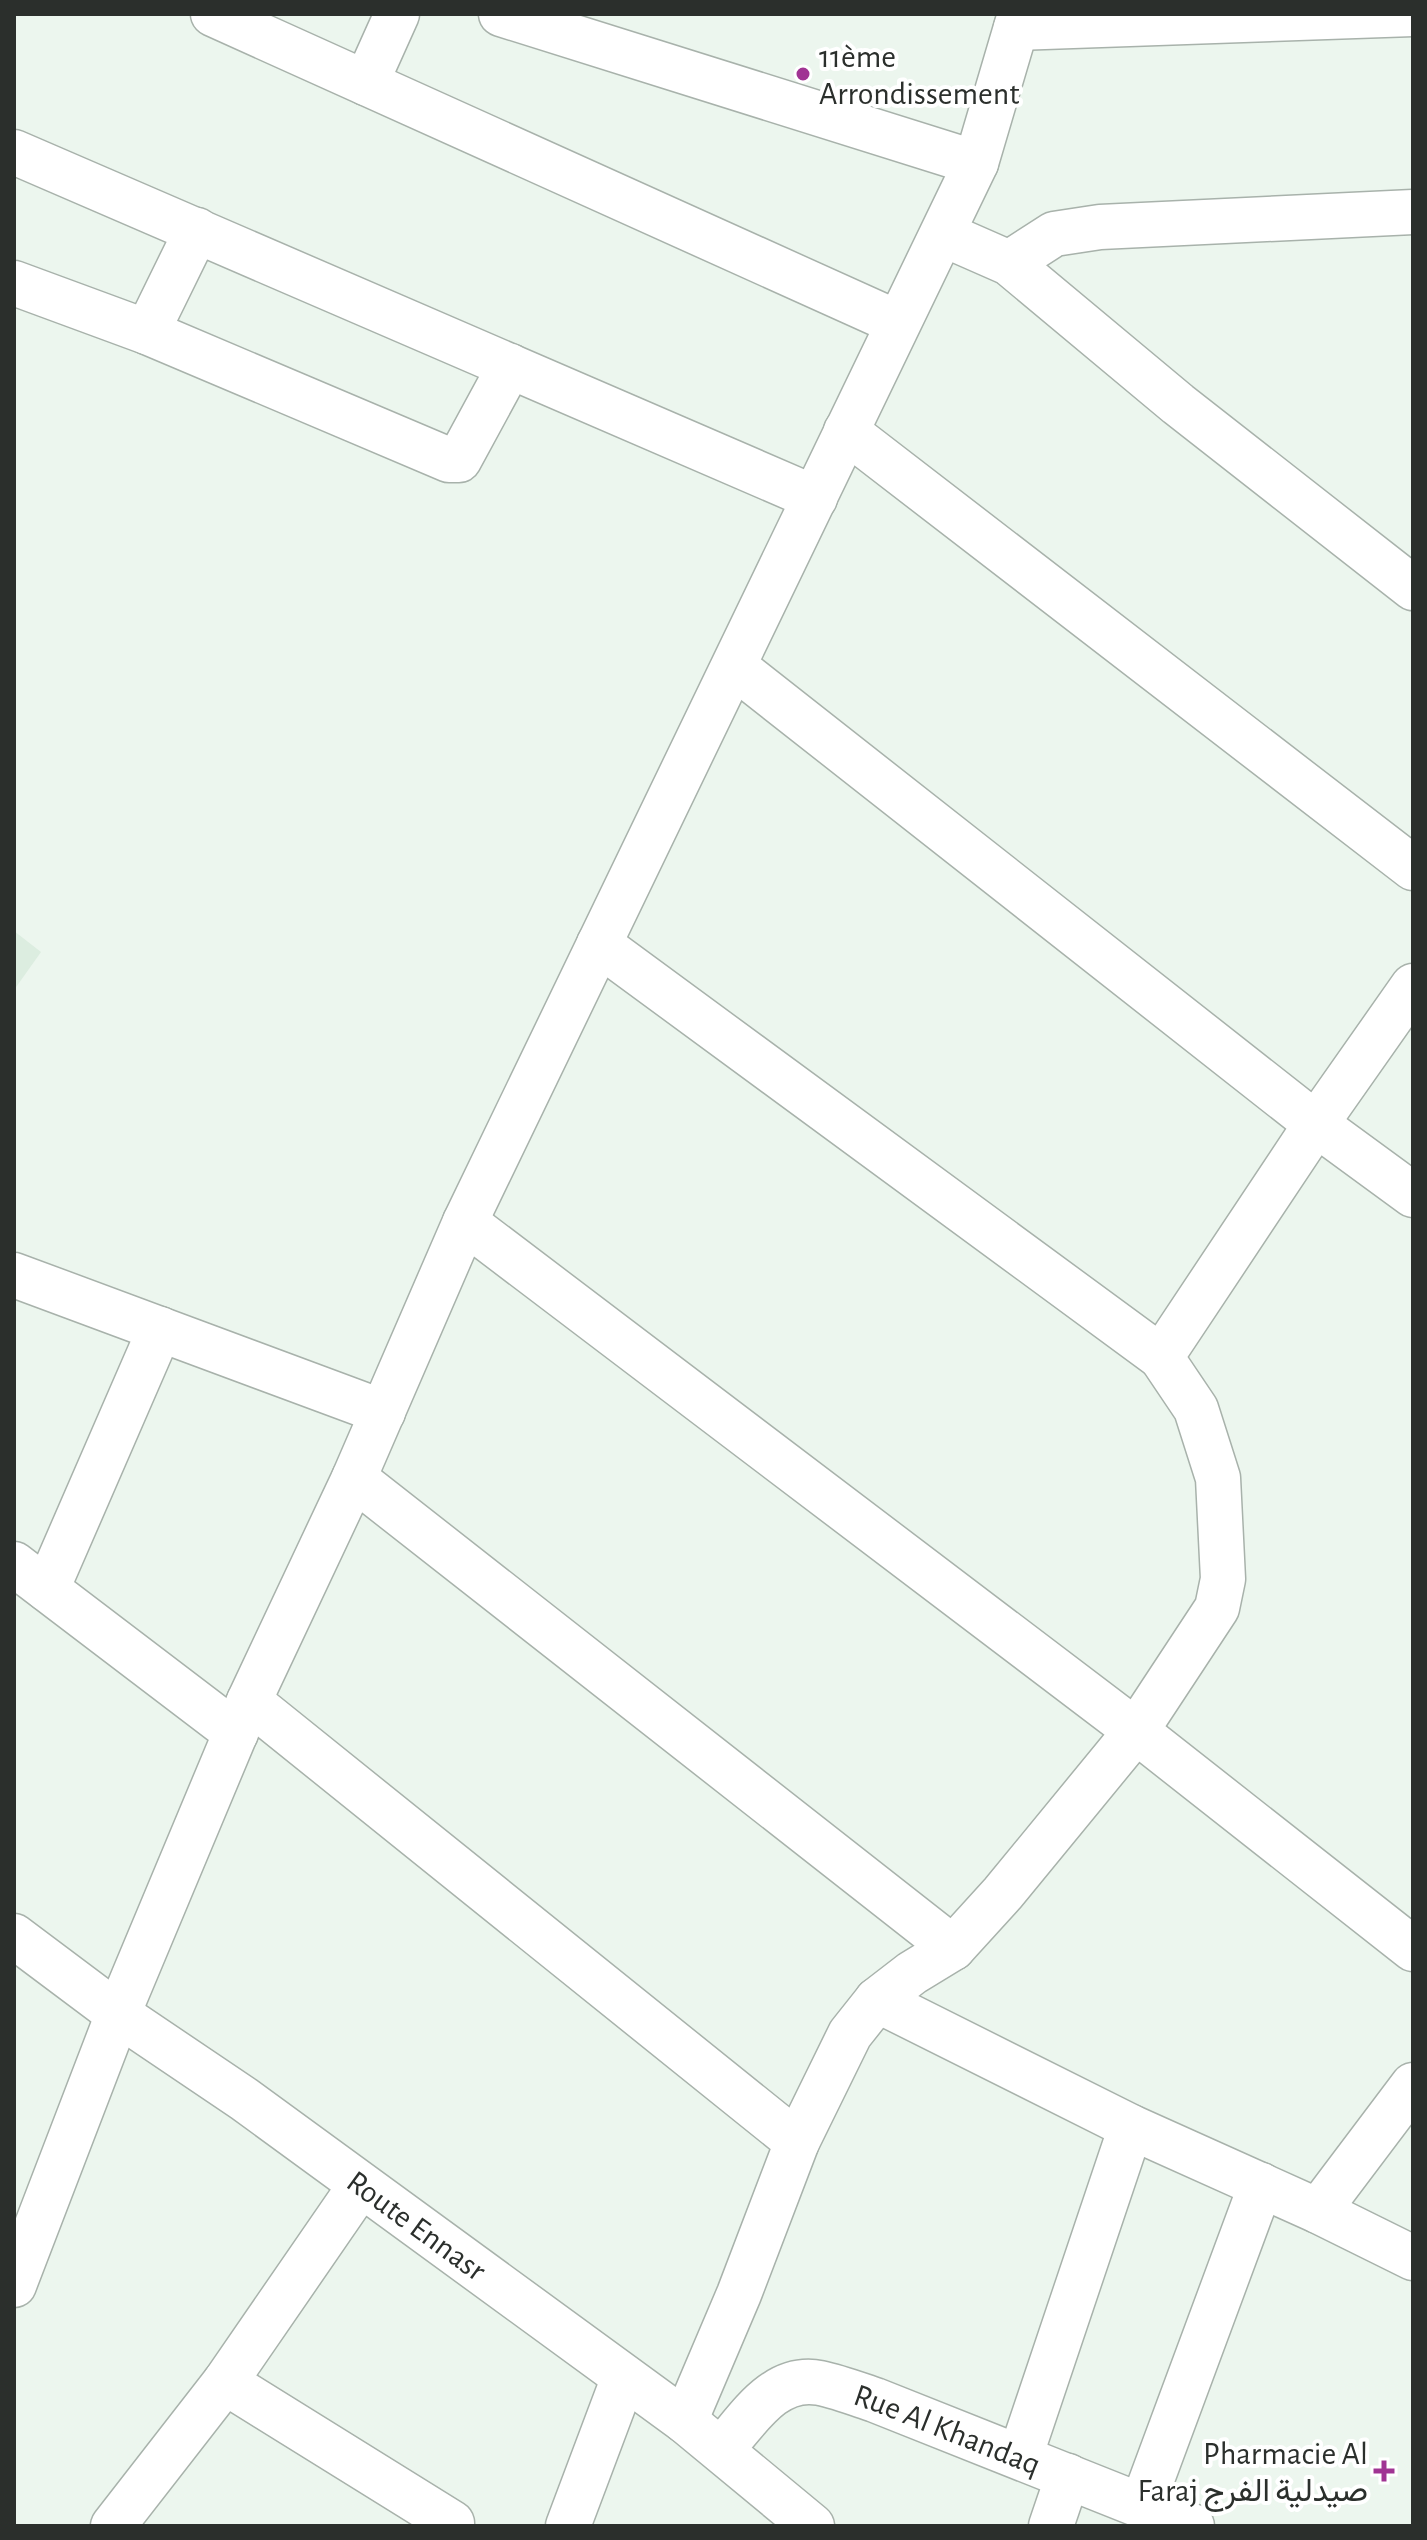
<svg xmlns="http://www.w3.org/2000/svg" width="1427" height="2540" viewBox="0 0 1427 2540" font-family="'Alegreya Sans',Vazirmatn,sans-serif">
  <rect width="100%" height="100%" fill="#ecf6ee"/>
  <path fill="#dcede0" d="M14,931L41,952L14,990Z"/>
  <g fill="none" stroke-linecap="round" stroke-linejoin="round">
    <g stroke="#a8b2ab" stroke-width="47">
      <g id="minor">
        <path d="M213,14L898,323"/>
        <path d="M501,14L976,163"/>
        <path d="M1016,28L1413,14"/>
        <path d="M366,83L397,14"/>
        <path d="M14,152L815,498"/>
        <path d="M197,230L147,332L449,460H459L510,366"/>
        <path d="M943,234L1009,263L1178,404L1413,588"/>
        <path d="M1009,263L1054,234L1100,227L1413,212"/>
        <path d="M14,283L147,332"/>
        <path d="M846,431L1413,868"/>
        <path d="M735,667L1316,1124L1413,1195"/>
        <path d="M599,944L1161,1357"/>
        <path d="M465,1222L1136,1731L1413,1949"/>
        <path d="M14,1275L383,1412"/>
        <path d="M354,1478L953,1948"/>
        <path d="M14,1564L236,1733"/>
        <path d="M47,1589L160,1329"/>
        <path d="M249,1701L797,2142"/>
        <path d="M877,2000L1131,2127L1318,2211L1413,2258"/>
        <path d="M1318,2211L1413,2085"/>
        <path d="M14,2285L118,2014L249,1701L354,1478L465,1222L976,163L1020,14"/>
        <path d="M225,2382L452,2523"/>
        <path d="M685,2421L739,2294L797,2142L850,2034L877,2000L912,1973L953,1948L1003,1893L1136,1731L1217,1608L1223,1579L1218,1478L1196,1409L1161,1357L1316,1124L1413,986"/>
        <path id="s1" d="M721,2450C748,2420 774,2374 820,2383C839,2387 857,2394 875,2400L1192,2526"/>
        <path d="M1020,2457L1131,2127"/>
        <path d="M1142,2506L1261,2185"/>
        <path d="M113,2526L225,2382L360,2186"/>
        <path d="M568,2526L624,2377"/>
        <path d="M1051,2526L1068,2476"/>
      </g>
    </g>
    <g stroke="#a8b2ab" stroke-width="47">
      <g id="major">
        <path id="s2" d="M14,1936L118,2014L244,2099L685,2421L812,2526"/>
      </g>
    </g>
    <use href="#minor" stroke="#fff" stroke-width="44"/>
    <use href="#major" stroke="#fff" stroke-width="44"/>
  </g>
  <g fill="#a03493" stroke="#fff" stroke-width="3">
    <circle cx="803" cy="74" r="8"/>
    <path d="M1380 2459h8v8h8v8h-8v8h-8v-8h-8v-8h8z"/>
  </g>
  <g text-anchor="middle" stroke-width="8" stroke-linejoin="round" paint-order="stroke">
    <g font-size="32" fill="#2b2f2c" stroke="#fff" text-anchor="start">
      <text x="819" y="67">11ème<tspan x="819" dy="37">Arrondissement</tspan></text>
      <text x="1368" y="2464" text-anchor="end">Pharmacie Al<tspan x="1368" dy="37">Faraj صيدلية الفرج</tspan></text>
    </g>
    <g font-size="32" fill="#2b2f2c" stroke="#fff">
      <text dy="11" stroke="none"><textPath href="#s2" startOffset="496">Route Ennasr</textPath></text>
      <text dy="11" stroke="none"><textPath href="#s1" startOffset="262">Rue Al Khandaq</textPath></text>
    </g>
  </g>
  <rect width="1427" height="2540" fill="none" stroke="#2b2f2c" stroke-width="32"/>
</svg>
